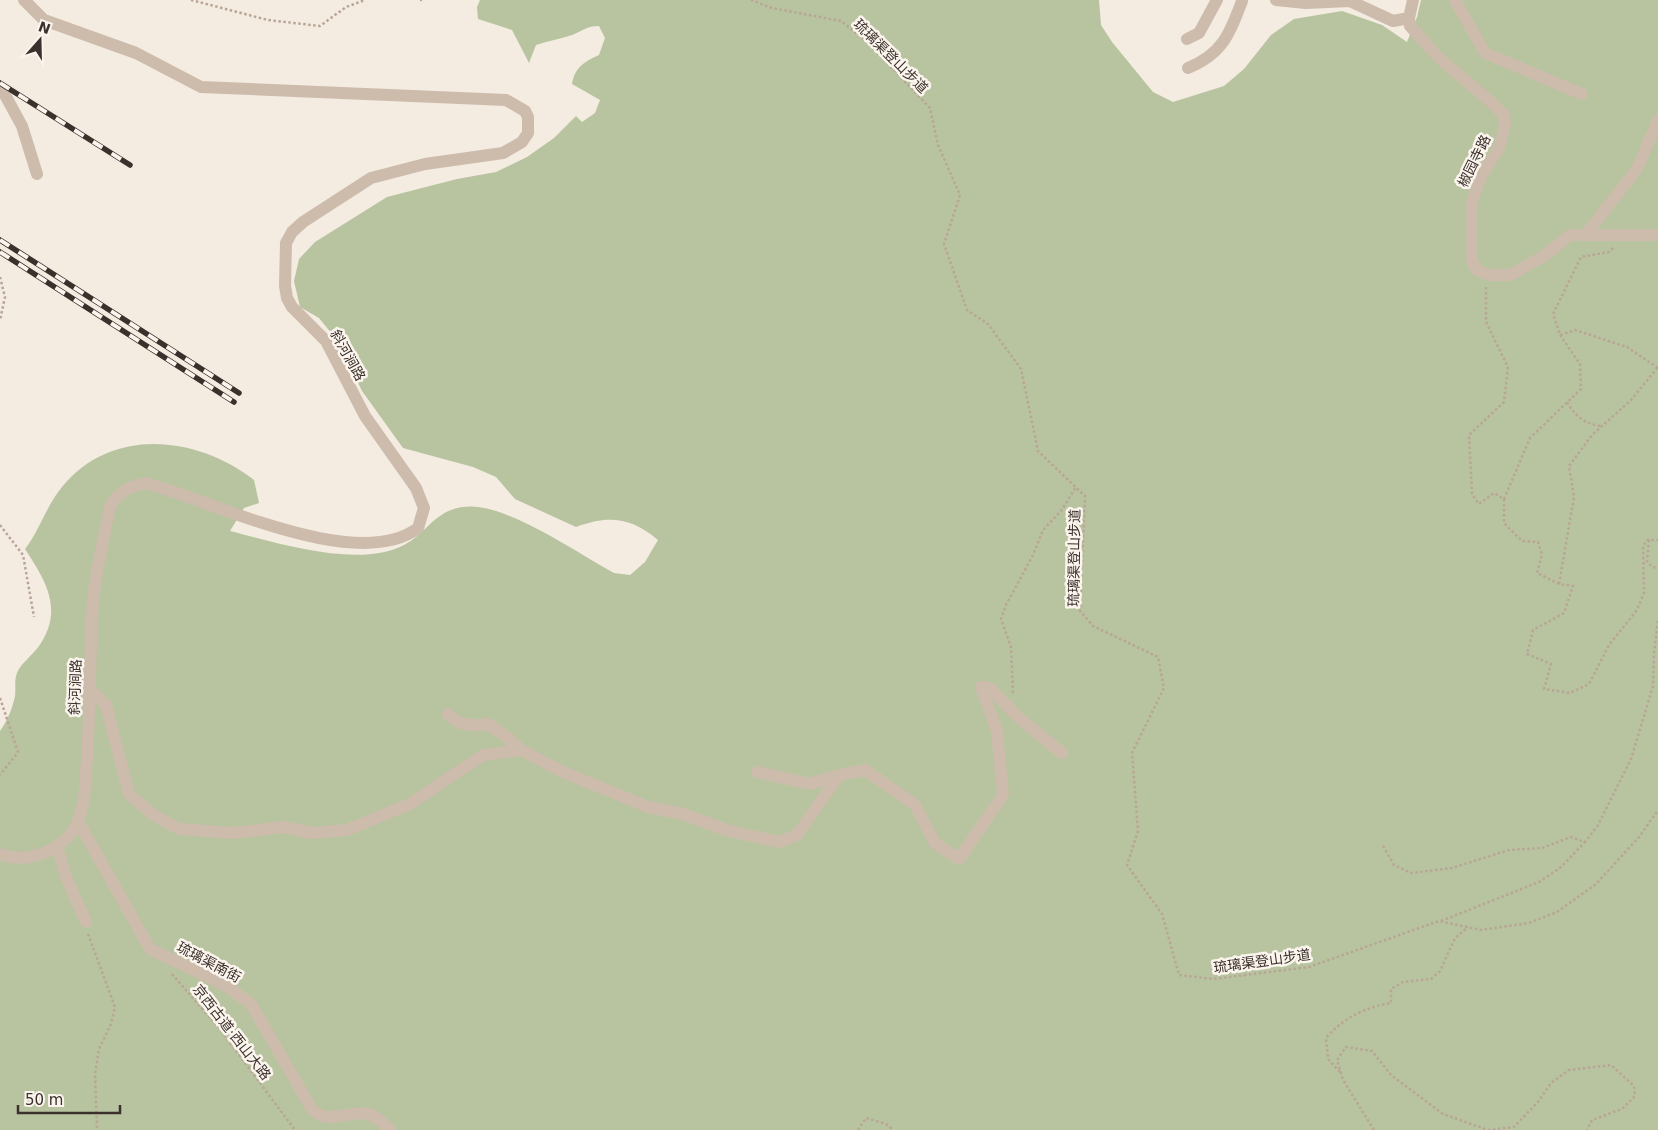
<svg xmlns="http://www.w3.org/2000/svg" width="1658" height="1130" viewBox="0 0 1658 1130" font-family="'DejaVu Sans','Noto Sans SC',sans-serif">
  <rect width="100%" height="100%" fill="#f4ebe1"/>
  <path fill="#b8c4a0" d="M480,0H1099L1101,25L1112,42L1153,92L1173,102L1224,86L1244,69L1271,35L1294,19L1342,11L1382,25L1407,42L1417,17L1421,0H1658V1130H0V731C7,722 13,707 15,696C16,689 14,680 17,673C21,663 33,655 39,646C64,610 46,581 25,549C40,530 46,506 62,487C112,426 197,436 254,480L259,503L244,508L230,531C277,543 359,569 404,545C427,533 434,511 463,507C502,500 578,554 614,573L630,575L645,562L658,540C631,517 608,515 576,527L515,499L496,477L473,467L403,448L362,391L344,353L332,334L319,318L300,307L294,281L299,259L315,242L387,197L457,179L496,172L527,157L554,138L576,116L582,122L595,113L600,100L572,84C575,67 584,62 599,55L605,38L599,26C587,26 582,31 572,35C560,39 548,41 536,45L529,63L512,30L478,19L477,7Z"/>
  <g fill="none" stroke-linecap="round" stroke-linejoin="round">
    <path stroke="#b9a596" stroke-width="2.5" stroke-dasharray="2.5 2.5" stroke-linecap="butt" d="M191,0L268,20L320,26L346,7L365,0
      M420,0H422
      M751,0L772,8L841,21L867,42L930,108L938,145L960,195L944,244L967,310L988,324L1021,369L1038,451L1085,496L1080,611L1093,626L1158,657L1164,688L1132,753L1138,831L1127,865L1162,914L1179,975L1213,979L1309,967L1439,921L1481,930L1529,923L1557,912L1596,884L1639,837L1658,810
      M1613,248L1609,252L1581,257L1553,314L1560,335L1575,330L1627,347L1658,368
      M0,277L5,297L0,320
      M1486,287V322L1508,367L1504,402L1469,435L1472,494L1479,504L1494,493L1504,499V523L1522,541L1538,542L1542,554L1537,573L1559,584L1573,586L1564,613L1533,630L1527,654L1551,664L1544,689L1570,693L1589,684L1609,645L1637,610L1644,593L1643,546L1647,540H1658
      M1567,402C1575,416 1586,425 1602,426
      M1504,499L1530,438L1581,389L1580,364L1560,335
      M0,525L23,555L34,617
      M1649,540L1647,561L1652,567L1658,568
      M1559,584L1574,497L1569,466L1592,435L1631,400L1658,367
      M1013,693L1011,647L1001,619L1006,605L1033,555L1043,530L1061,511L1076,487
      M0,698L18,752L0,775
      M1383,846L1394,865L1411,873L1452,868L1509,850L1542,848L1571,837L1585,842L1598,825L1631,759L1653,686L1654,654L1658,619
      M1441,921L1539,882L1561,867L1585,842
      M88,934L115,1007L111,1024L99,1049L95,1074L97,1130
      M172,974L219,1028L295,1130
      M1340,1072L1328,1059L1326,1038C1343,1018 1366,1007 1391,1003V989L1403,982L1431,979L1440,971L1455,938L1468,927
      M858,1130L866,1118L886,1124L893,1130
      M1374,1130L1343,1080L1337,1060L1346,1047L1372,1051L1391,1075L1443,1114L1488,1130
      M1488,1130L1514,1127L1538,1102L1551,1083L1569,1070L1611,1065L1634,1086L1635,1096L1622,1109L1592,1120L1587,1130"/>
    <path stroke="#cdbbac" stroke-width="12" d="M1276,0L1306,3L1350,1L1393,21L1409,18
      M1413,0L1409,18L1410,26L1439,58L1492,103L1504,115L1505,125L1499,148L1481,176L1471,205L1472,261L1477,270L1489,275H1510L1544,256L1570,235H1658
      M1455,0L1485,53L1582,94
      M1187,39L1199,33L1217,0
      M1188,68C1222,54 1230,34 1242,1
      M0,92L4,93L22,126L37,174
      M1586,234L1637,169L1658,120
      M91,691L106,705L129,794L152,814L179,829L233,833L283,827L312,833L347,830L410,804L483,755L521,750L561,771L648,807L683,814L729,831L779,842L797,835L839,775L865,770L915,805L935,843L959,859L1003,795L997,731L981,687L990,688L1020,719L1062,753
      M448,714C459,726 473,727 488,724L507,737L521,750
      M757,772L810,784L839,775
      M78,821L150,949L225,985L251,1004L313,1111C318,1113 323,1117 328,1117C356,1117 365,1102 390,1130
      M57,846L66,877L86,922
      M0,854C28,865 64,850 77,823C86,805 85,779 87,759C90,711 90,663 92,615C93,581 104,539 110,506C121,490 128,487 146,483C212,501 357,574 418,528L424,508L416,488L365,416L326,341L292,307L287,298L285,286L286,243L292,232L303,222L371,178L425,164L503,153L522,142L528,133V117L525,111L506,100L201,87L136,53L44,20L24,0"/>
    <g stroke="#3b302b" stroke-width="5.5">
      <path id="rail" d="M0,83L130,165
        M0,240L239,393
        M0,252L234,402"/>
    </g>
    <use href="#rail" stroke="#fbf5ee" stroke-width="4" stroke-dasharray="11" stroke-linecap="butt"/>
  </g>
  <g text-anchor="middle" stroke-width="5" stroke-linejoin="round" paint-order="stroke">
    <g font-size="14" fill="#3b302b" stroke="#fbf5ee">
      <text transform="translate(891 56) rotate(45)" y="5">琉璃渠登山步道</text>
      <text transform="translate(1474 161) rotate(-64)" y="5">椒园寺路</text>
      <text transform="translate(348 355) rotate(61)" y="5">斜河涧路</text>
      <text transform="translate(1074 558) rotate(-89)" y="5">琉璃渠登山步道</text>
      <text transform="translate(75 687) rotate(-88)" y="5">斜河涧路</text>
      <text transform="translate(1262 961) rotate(-8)" y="5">琉璃渠登山步道</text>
      <text transform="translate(209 962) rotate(28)" y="5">琉璃渠南街</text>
      <text transform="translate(232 1032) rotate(52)" y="5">京西古道·西山大路</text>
    </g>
  </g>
  <g transform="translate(40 40) rotate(20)" stroke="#fbf5ee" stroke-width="4" paint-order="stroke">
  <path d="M0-4L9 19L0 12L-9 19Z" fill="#3b302b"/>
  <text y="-8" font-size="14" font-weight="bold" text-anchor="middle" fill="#3b302b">N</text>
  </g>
  <path d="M18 1105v8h102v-8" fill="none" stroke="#3b302b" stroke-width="2.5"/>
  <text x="25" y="1105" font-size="15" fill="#3b302b" stroke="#fbf5ee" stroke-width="4" paint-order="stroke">50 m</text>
</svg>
